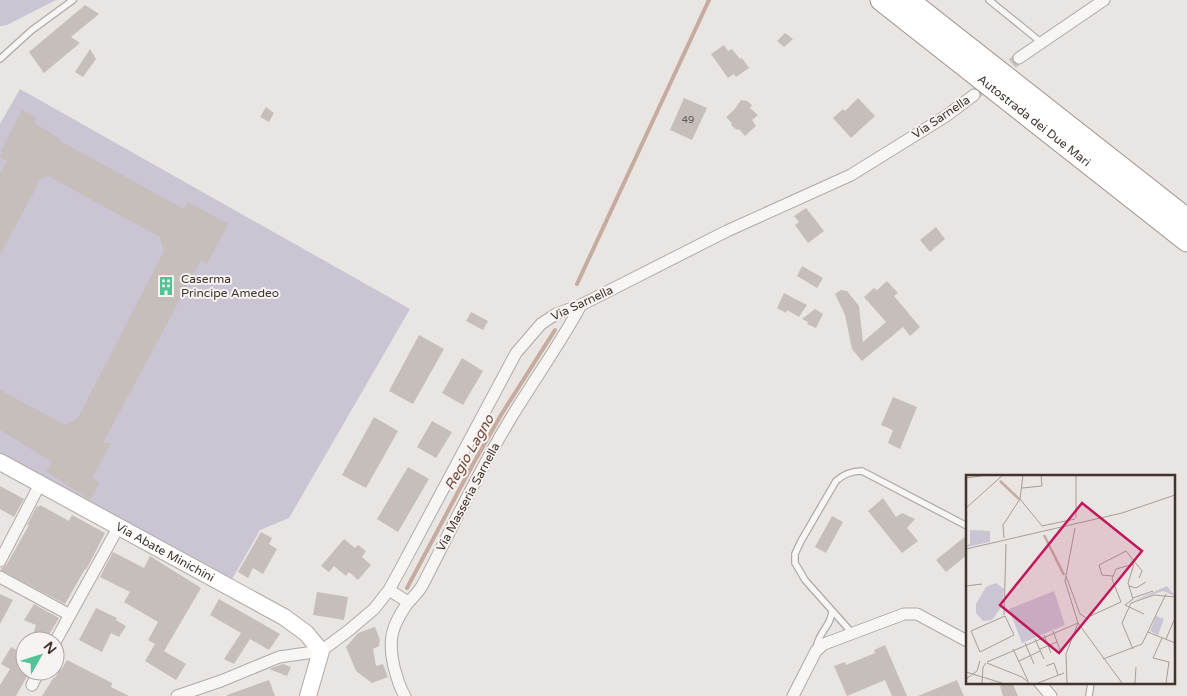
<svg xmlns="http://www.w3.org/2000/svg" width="1187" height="696" viewBox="0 0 1187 696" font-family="'Varela Round',sans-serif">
  <rect width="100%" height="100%" fill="#e9e5e2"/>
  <path fill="#cbc4d3" d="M0,0H56L7,25L0,26Z
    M20,89L410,309L289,518L260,530L231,581L0,457V124Z"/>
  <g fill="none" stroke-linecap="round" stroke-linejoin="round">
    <path stroke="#c6aba0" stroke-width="4" d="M577,284L709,0
      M407,588L473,464L501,415L555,330"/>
  </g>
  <path fill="#c6beba" d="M85,5L99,14L71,37L80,43L44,73L29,52Z
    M785,33L793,39L784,47L777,41Z
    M724,45L728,51L732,49L740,59L742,58L749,68L736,77L734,74L728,78L711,54Z
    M90,49L96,59L83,77L75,72Z
    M684,98L707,108L692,140L670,130Z
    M858,98L875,116L851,138L833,118L843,109L845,111Z
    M741,100L747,101L752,105L750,108L758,115L752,120L756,126L745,136L739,129L737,130L732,126L731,122L726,117L734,110Z
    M266,107L274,113L269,122L260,117Z
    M22,110L36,118L34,123L61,139L60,141L184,209L188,202L228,224L207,264L201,260L103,443H111L92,478L100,483L90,500L46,471L52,462L0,430V390L65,425L78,418L164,251L160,237L48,176L40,180L0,255V174L7,161L0,157L3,152L1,151Z
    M806,208L824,231L808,243L795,225L799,222L794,216Z
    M936,227L945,239L930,252L920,240Z
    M802,266L823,278L817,288L797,276Z
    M887,281L898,293L894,296L920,327L910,336L903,327L862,361L852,349L845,315L835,294L841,290L847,291L859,306L863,342L886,322L864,297L874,288L877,290Z
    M784,293L807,305L799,317L787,310L786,313L777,308Z
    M815,309L823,314L816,328L807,324L808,322L802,319Z
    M471,312L488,321L483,330L466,321Z
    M419,335L444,349L413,404L389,391Z
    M462,358L483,371L463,405L442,393Z
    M893,397L917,407L900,449L888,443L893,430L881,425Z
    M374,417L398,431L366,488L342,475Z
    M432,421L452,432L436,458L417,447Z
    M408,467L429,479L398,532L377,519Z
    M0,486L24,499L14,517L0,509Z
    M883,498L896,517L902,513L915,519L907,528L918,541L902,553L868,511Z
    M40,505L69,521L72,515L105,533L86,570L85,569L65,604L0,570L7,564L29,525H27L37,506L39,507Z
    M832,516L843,522L826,553L815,547Z
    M261,532L272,538L269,544L277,549L263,574L253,568L248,578L238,572Z
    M967,535V555L946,572L936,560Z
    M344,539L355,548L358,545L366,551L362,557L371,565L358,580L349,572L346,576L334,566L329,572L321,566Z
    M113,552L144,568L150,556L201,588L164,651L186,664L176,680L145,661L155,644L148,640L158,622L124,602L130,592L100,577Z
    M317,592L348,597L344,620L313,615Z
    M0,594L13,600L0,624Z
    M219,599L280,634L269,650L250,639L234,664L224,659L241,633L210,615Z
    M34,604L59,618L45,641H31L36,625L24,620Z
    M96,608L117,618L116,620L126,626L119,637L111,633L102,652L79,640Z
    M375,627L380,640L379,646L373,649L376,666L383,664L388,677L372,683L356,671L346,647L358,633Z
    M885,645L907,696H892L885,680L847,696L834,666L845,662L846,665L875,653L874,650Z
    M11,647L25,655V671H30L16,696H0V685L10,669L1,664Z
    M67,660L112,683L111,687L129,696H42L54,677L55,678L60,669L61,670Z
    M283,664L291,667L287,676L269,669Z
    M269,680L275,696H227V695Z
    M957,680L964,696H918Z
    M1010,682H1012L1018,696H1003L1000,686Z"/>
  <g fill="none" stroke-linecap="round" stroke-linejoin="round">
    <path stroke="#c7c2be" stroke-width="11" stroke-dasharray="11 5.5" stroke-linecap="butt" d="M974,95L1019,58"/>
    <g stroke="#b0a9a4" stroke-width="8">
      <path id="lane" d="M989,0L1042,43
        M0,59L32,30L73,0
        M853,634L805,580L795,563V554L801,541L836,481C844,474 851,471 862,471L967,526
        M816,649C817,634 832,625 832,611
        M1089,696L1091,682"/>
    </g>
    <g stroke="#b0a9a4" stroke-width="13">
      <path id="street" d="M1019,58L1104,0
        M0,561L40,484
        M0,577L70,615
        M389,590L408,602
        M55,642L119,526
        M1039,682L1051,696
        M32,685L39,671
        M177,696L221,681L279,657L321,651L348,631L374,609L389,590L401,568L516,353L541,324L556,314L581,305L727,231L851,175L946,116L974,95
        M405,696C399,687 397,677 394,667C388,640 391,627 407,604C412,598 417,594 422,586C451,530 478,472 511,418C534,380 560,344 581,305
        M793,696L816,651L824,644L904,614H917L967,641"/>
    </g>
    <g stroke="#b0a9a4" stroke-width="18">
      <g id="secondary">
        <path id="s1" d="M0,462L284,617L306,633L321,651L308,696"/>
      </g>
    </g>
    <g stroke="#9f928b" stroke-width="23">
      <g id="highway">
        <path id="s2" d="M881,0L1187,241"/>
        <path d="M908,0L1187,219"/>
      </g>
    </g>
    <use href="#lane" stroke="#f8f6f5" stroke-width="5.5"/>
    <use href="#street" stroke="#f8f6f5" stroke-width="11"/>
    <use href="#secondary" stroke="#fff" stroke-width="16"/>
    <use href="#highway" stroke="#fff" stroke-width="21"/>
  </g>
  <defs>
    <g id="building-bare" transform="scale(1.5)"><path d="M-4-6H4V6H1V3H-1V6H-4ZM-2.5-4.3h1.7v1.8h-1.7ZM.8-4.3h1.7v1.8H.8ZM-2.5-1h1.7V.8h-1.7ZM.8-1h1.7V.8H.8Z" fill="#52c397" stroke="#f7f3f2" stroke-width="2.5" paint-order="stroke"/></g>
  </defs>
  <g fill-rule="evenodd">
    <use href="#building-bare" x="166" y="286"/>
  </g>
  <g text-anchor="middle" stroke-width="4" stroke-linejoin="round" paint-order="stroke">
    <g font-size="10" fill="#625650">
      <text x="688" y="123">49</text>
    </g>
    <g font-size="12" fill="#40342c" stroke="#f7f3f2">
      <text transform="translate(941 117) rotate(-34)" y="4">Via Sarnella</text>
      <text dy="4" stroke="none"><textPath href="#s2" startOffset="195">Autostrada dei Due Mari</textPath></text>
      <text transform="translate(582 303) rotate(-25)" y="4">Via Sarnella</text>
      <text transform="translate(468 497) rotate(-62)" y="4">Via Masseria Sarnella</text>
      <text dy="4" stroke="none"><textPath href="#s1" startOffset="188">Via Abate Minichini</textPath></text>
    </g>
    <g font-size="12" fill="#40342c" stroke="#f7f3f2" text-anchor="start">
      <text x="181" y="283">Caserma<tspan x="181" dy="14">Principe Amedeo</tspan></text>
    </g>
    <g font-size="14" font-style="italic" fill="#714a39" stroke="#f7f3f2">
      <text transform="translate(469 452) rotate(-60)" y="5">Regio Lagno</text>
    </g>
  </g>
  <g transform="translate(966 475)">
    <rect width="209" height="209" fill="#e9e5e2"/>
    <path d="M4,55L24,56V67L0,72L4,68ZM30,108L38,114L36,131L26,145L17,146L10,138V129L20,112ZM201,111L209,121L197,116L167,126ZM88,116L99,150L56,168L43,134ZM190,141L198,144L192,160L184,156Z" fill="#cbc4d3"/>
    <path fill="none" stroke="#c6aba0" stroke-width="2.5" d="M34,6L53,24M78,60L98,100"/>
    <path fill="none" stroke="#a59e99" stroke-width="1" d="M0,3L22,0M56,13L76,11L75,0M54,24L76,51L109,44M0,33L37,0M110,43V0M38,63L37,50L54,24L57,0M0,74L156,38L209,20M100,101L114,139L120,143L155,127M147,101L136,100L133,90L160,76L176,96L173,103M0,111L16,109M163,111L170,113L180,107M167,123L187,116M155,127L146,104L150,94L168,89L162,108L167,124L159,130L178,139M38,140L40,69M39,141L48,160L14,177L5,156ZM112,148L156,208M87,156L94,175M182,157L209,168M78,160L85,178M196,163L187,183L203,187L200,208M69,164L78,184M200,164L209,143M59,168L68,189M47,174L62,206M74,174L91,167M167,174L156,148L165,128L188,120L209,122M137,184L176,169L200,119M53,186L74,176M21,187L112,148M21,188L56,202L63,208M80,191L88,188L92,200M0,197L36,208M0,204L11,196L14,186M16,208L17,192L20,188M72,208L98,198M101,208L100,179L112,148L99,106L109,53M169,208L170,192"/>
    <path fill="#c2185b" fill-opacity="0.15" stroke="#c2185b" stroke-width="2.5" d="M116,28L176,76L93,178L34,130Z"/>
    <rect width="209" height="209" fill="none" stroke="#40342c" stroke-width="2.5"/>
  </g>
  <g transform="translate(40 656) rotate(51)"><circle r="24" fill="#f7f3f2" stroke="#aea7a3"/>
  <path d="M0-4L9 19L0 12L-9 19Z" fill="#52c397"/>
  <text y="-8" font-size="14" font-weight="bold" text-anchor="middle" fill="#40342c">N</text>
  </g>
</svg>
